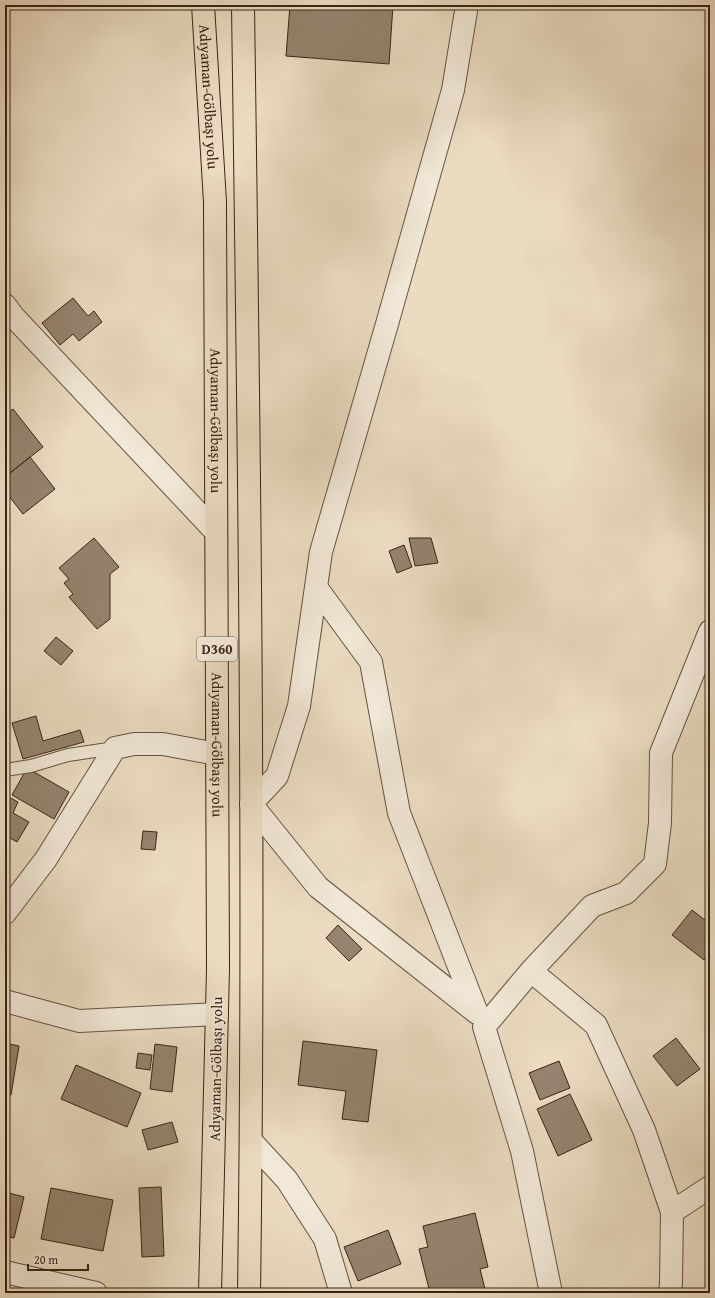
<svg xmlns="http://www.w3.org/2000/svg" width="715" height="1298" viewBox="0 0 715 1298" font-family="'Gentium Book Plus',serif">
  <rect width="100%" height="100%" fill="#eadbc1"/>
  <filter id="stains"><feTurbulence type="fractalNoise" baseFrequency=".005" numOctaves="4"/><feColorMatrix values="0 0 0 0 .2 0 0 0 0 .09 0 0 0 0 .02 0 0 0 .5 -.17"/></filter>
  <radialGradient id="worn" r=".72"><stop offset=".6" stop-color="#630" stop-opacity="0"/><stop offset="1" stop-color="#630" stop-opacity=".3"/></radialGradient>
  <path fill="#95836f" stroke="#392417" d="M290,5H393L389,64L286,56Z
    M73,298L88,316L94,311L102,322L79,341L73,334L60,345L42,323Z
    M13,409L43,447L6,476L5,415Z
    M30,457L55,489L23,514L5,491V477Z
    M94,538L119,567L110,574V619L97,629L69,597L73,594L64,583L69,579L59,568Z
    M409,538H431L438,563L415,566Z
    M404,545L412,567L397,573L389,551Z
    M56,637L73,651L61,665L44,651Z
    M36,716L43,741L80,730L84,742L23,759L12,723Z
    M27,768L69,792L54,819L12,795Z
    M5,795L18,802L13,813L29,822L17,842L5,835Z
    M143,831L157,832L155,850L141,849Z
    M692,910L710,924V952L704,960L672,935Z
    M338,925L362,949L349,961L326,938Z
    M676,1038L700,1069L677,1086L653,1056Z
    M303,1041L377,1050L368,1122L342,1119L346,1091L298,1085Z
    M5,1043L19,1046L11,1095L5,1094Z
    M155,1044L177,1047L172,1092L150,1089Z
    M138,1053L152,1055L150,1070L136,1068Z
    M559,1061L570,1088L540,1100L529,1073Z
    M76,1065L141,1093L127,1127L61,1099Z
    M570,1094L592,1140L558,1156L537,1109Z
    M172,1122L178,1142L148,1150L142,1130Z
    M161,1187L164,1256L142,1257L139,1188Z
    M51,1188L113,1200L103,1251L41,1239Z
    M5,1192L24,1197L14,1238L5,1236Z
    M475,1213L488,1267L480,1269L485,1289L468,1293H430L419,1249L428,1247L423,1226Z
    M388,1230L401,1264L358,1281L344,1247Z"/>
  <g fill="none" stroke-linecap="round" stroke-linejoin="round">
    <g stroke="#655242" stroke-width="14">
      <path id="service" d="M5,770L31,766L68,755L115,748"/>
    </g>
    <g stroke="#655242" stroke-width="24">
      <path id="minor" d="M467,5L453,90L387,324L321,552L299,706L277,776L251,804L318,887L477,1013
        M5,305L13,316L216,532
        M316,587L371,662L399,813L477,1013
        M5,913L46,859L115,748L134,744H163L217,754
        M531,971L592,906L626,893L655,864L660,823L661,753L710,631
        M5,1001L79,1021L217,1014
        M251,1141L287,1180L325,1239L341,1293
        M5,1272L96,1293
        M551,1293L522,1151L484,1027L531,971L596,1025L644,1130L672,1212
        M670,1293L671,1283L672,1212L710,1187"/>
    </g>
    <g stroke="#392417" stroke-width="24">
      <g id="trunk">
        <path id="s1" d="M203,5L215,202L218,969L210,1293"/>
        <path d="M243,5C249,434 255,864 249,1293"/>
      </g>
    </g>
    <use href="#service" stroke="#f1e8d7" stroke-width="12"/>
    <use href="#minor" stroke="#f1e8d7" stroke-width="22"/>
    <use href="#trunk" stroke="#eadbc1" stroke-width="22"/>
  </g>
  <g text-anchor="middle" stroke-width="3" stroke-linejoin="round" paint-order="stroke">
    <rect fill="#f1e8d7" stroke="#705f51" stroke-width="1" x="197" y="637" width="40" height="24" rx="3"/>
    <g font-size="14" font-weight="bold" fill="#392417">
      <text x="217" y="654">D360</text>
    </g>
    <g font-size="15" fill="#392417" stroke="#f1e8d7">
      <text dy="5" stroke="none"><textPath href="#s1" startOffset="92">Adıyaman-Gölbaşı yolu</textPath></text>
      <text dy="5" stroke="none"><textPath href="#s1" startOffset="416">Adıyaman-Gölbaşı yolu</textPath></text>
      <text dy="5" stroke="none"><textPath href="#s1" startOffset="740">Adıyaman-Gölbaşı yolu</textPath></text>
      <text transform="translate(216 1069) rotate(-89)" y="5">Adıyaman-Gölbaşı yolu</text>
    </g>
  </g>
  <rect width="715" height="1298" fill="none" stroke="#eadbc1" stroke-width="20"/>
  <rect x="6" y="6" width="703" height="1286" fill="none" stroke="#392417" stroke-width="2"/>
  <rect x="10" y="10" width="695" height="1278" fill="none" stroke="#392417"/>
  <path d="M28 1264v6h60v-6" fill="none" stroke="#392417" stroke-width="2"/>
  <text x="34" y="1264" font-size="12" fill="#392417" stroke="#f1e8d7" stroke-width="3" paint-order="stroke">20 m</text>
  <rect width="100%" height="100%" filter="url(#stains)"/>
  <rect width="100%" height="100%" fill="url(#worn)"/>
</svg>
